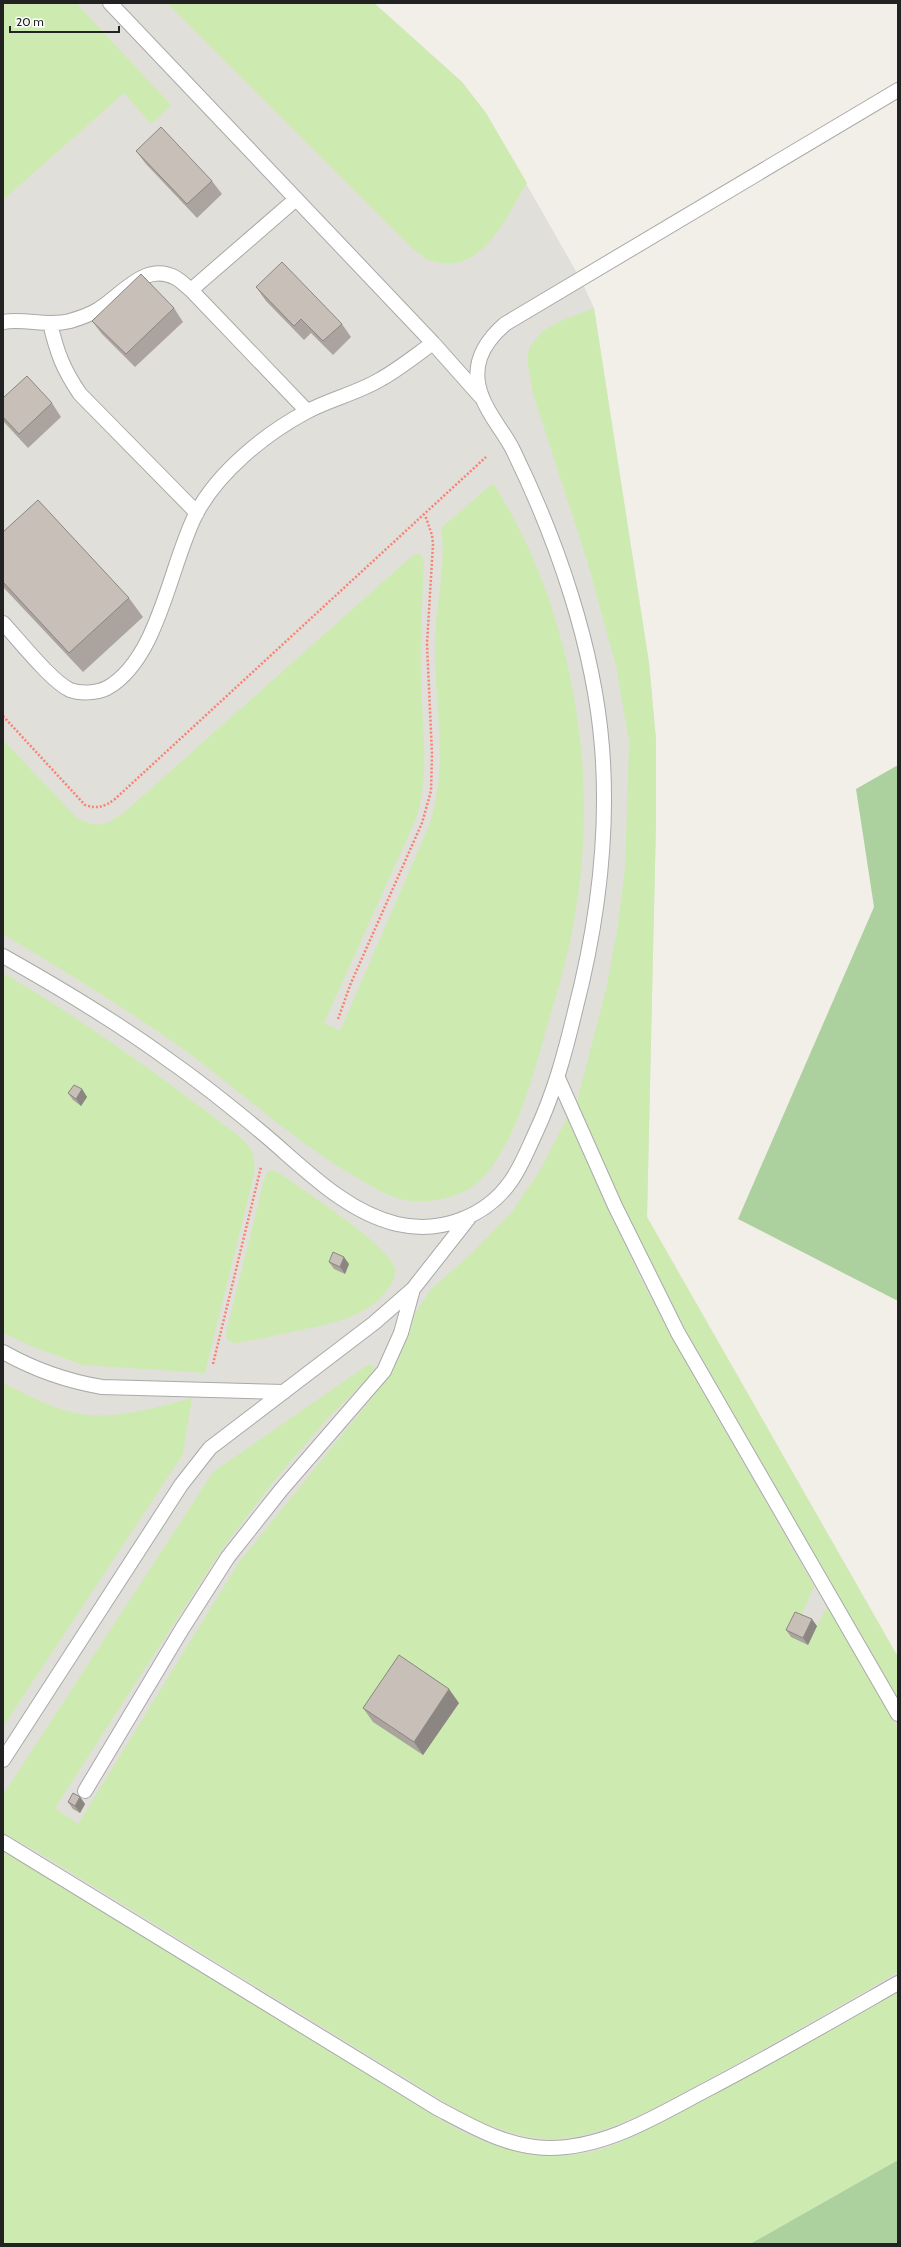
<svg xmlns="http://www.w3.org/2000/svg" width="901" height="2247" viewBox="0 0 901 2247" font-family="Cabin,sans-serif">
  <rect width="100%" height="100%" fill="#f2efe9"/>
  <path fill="#e1dfda" d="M3,3H374L462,82L486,113L581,280L594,308L649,663L656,740V821L647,1217L898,1657V2014L529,2218L3,1885Z"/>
  <path fill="#cdebb0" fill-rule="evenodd" d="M3,3H76L171,105L151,124L124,93L3,200Z
    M167,3H374L462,82L486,113L527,183C506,216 482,277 432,261C426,260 420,254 414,250Z
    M594,308L649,663L656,740V821L647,1217L898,1657V1701L684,1327L621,1202L577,1102L607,985L618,925L625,868L629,741L616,666L586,557L533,394L527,359L530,346L542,332L556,323Z
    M493,483C546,565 574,663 582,759C586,811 584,864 575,915C569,952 559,987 548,1023C534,1072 515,1153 473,1186C457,1198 430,1203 410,1201C392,1199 373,1187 357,1178C293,1141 239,1089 179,1046C122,1006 63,970 3,934V740L77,818C100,830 109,824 128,809L412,556L418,554L422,556L424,562C422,602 420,642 421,681C422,729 431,775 415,821L324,1023L340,1031L428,828C450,768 434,705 435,644C435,606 447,565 441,528Z
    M3,973C85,1021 160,1076 235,1133C252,1147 256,1153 254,1175L205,1373L82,1365L29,1345L3,1333Z
    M567,1118L639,1275L671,1336L814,1586L800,1619L808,1645L828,1604L898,1728V1972C834,2009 771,2046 705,2081C660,2105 600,2141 547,2139C518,2137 490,2127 464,2114L36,1851L3,1833V1795L213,1472L369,1364L378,1368L328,1418L274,1481L222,1549L55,1808L78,1824L239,1562L392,1373L409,1335L414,1315L431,1289L471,1254L511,1213L539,1172Z
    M273,1170L279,1173C301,1189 391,1246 395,1269C396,1275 393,1281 390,1286C368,1321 318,1326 282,1334C266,1337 250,1342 234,1343L227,1340L226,1333L264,1180L268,1171ZM349,1264L345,1274L334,1269Z
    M3,1383C25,1393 48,1407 71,1412C111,1422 154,1408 192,1398L183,1454L3,1727Z
    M3,1851L98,1907L455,2128C493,2148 535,2159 578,2154C616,2150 657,2123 691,2106C761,2069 829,2031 898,1992V2160L750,2244H3Z"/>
  <path fill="#add19e" d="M898,765V1301L738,1219L874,907L856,789Z
    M898,2160V2244H750Z"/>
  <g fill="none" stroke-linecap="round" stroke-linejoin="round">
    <g stroke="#a9a9a9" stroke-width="16">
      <path id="lane" d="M110,3L433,343L481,397
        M191,290L296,199
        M3,322C25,318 48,327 70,321C80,318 90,315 99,309C122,295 145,261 176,278C181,281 186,286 191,290L307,411
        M50,323C57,353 63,369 80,394L197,513
        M3,623C19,640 51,681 70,690C81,694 97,693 107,688C159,659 170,564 196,514C218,472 265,434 306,412C330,399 358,393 381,379C399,369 416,355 433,343
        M3,956C60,988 117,1022 170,1061C203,1084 235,1110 266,1136C305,1169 346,1212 397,1224C440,1234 486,1217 511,1181C521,1167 528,1149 535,1134C554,1094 565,1053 575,1011C597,926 609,835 602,747C594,647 557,540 513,450C504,432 489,416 482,397C470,367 482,344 505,324L898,90
        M558,1078L615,1206L678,1333L898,1714
        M3,1352C35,1370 66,1381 102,1387L284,1392
        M3,1760L181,1485L210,1448L374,1323L413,1289L468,1219
        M85,1791L182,1629L228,1557L281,1490L384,1371L401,1333L413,1289
        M3,1842L437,2108C471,2126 508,2148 549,2148C607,2148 658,2115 708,2089C773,2055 835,2019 898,1983"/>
    </g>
    <path stroke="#fa8072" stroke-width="2.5" stroke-dasharray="2 2" stroke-linecap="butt" d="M3,716L85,805C98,809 104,807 115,799L486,457
      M338,1019L351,983L422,823L431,791L432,754L427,644L433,544L432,535L425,515
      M213,1364L261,1167"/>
    <use href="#lane" stroke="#fff" stroke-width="14"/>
  </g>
  <path fill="#aba49e" d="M136,151L212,181L222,194L197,218L146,164Z
    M256,287L342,324L351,337L333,355L311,333L304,340L266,301Z
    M174,308L183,322L135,367L102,334L92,321Z
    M3,398L52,403L61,417L28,448L3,421Z
    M3,532L129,598L143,617L83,672L3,587Z
    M82,1089L87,1097L81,1106L73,1100L68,1093Z
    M329,1262L349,1264L345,1274L334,1269Z
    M817,1626L808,1645L791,1637L786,1630Z
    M459,1703L423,1755L373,1722L363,1708Z
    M80,1797L85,1804L80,1813L73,1809L68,1802Z"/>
  <path fill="#8b8681" d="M82,1089L87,1097L81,1106L76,1099Z
    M344,1257L349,1264L345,1274L340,1267Z
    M812,1619L817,1626L808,1645L803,1638Z
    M449,1689L459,1703L423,1755L414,1742Z
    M80,1797L85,1804L80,1813L75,1806Z"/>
  <path fill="#c7bfb8" stroke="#8b8681" d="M161,127L212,181L187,204L136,151Z
    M282,262L342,324L323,341L301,319L294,326L256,287Z
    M141,274L174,308L126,354L92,321Z
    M27,376L52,403L19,434L3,417V398Z
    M38,500L129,598L69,653L3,582V532Z
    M74,1085L82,1089L76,1099L68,1093Z
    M333,1252L344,1257L340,1267L329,1262Z
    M795,1612L812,1619L803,1638L786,1630Z
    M399,1655L449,1689L414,1742L363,1708Z
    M73,1793L80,1797L75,1806L68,1802Z"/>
  <rect width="901" height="2247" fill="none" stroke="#222222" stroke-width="8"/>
  <path d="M10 26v6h109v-6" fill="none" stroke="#222222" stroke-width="2"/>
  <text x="16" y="26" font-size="12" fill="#222222" stroke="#ffffff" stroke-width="3" paint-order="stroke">20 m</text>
</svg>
